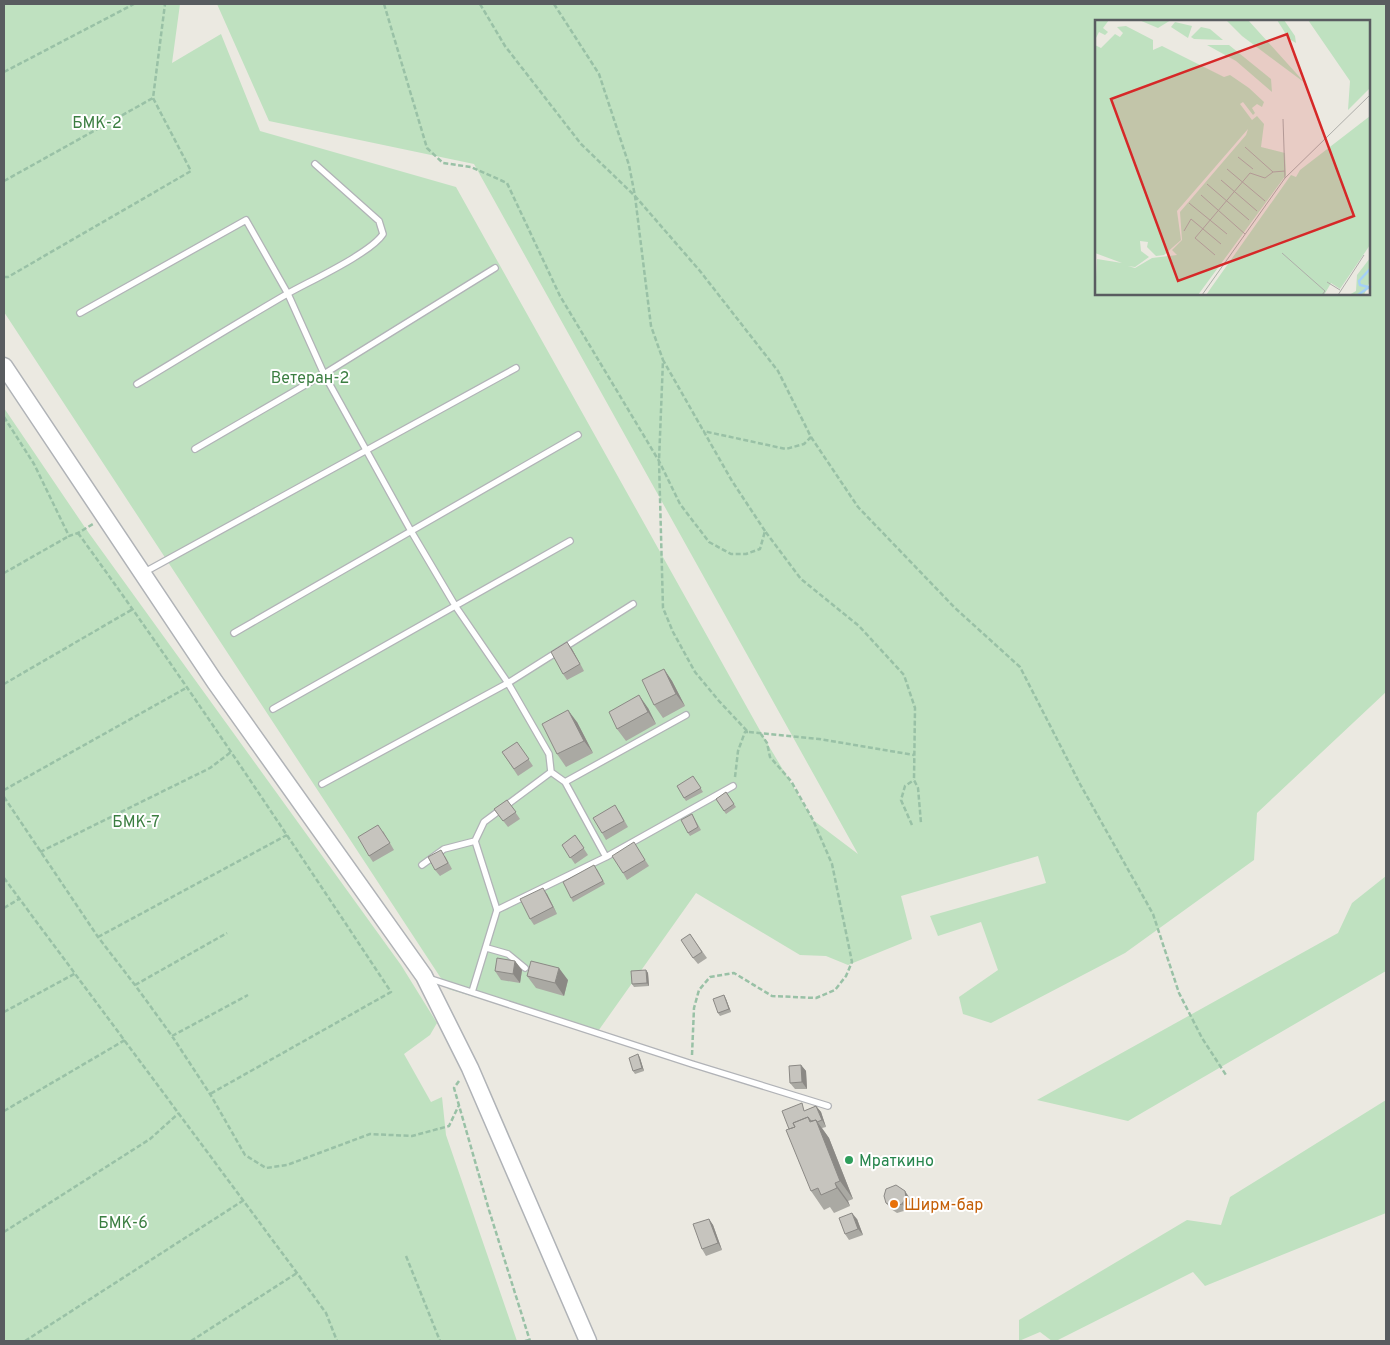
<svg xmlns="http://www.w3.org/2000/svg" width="1390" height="1345" viewBox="0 0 1390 1345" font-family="Overpass,sans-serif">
  <rect width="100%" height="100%" fill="#ebe9e1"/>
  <path fill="#bfe1c0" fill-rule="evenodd" d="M4,4H180L172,63L221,34L260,131L456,187L767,743L813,820L858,854L474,164L269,121L217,4H1386V692L1257,813L1254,860L1125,953L991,1023L963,1014L959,997L998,970L981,922L938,936L930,916L1046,883L1038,856L901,896L912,939L848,965L826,956L800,955L696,893L596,1034L448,989L4,312ZM1096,21H1369V294H1096Z
    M4,408L86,529L401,965L437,1023L430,1035L404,1054L431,1102L442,1097L446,1135L517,1341H4Z
    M1386,876V971L1128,1121L1037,1100L1338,933L1352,903Z
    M1386,1100V1213L1205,1286L1193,1272L1056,1341H1052L1040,1332L1019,1341V1320L1187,1220L1221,1225L1230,1197Z"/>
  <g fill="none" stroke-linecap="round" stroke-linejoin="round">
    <g stroke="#b1b3b7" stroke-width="8">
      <path id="service" d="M80,313L246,220L288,294L324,374L411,531L456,607L508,683L549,754L551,772L484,822L475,841L497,910L472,992
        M137,384C187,354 237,323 287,294C310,281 371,253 383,234L379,221L315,164
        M195,449L324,374L495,268
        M143,573L516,368
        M234,633L578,435
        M273,709L570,541
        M551,772L565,782L606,857
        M565,782L686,715
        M322,784L508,683L633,604
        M422,865L444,849L475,841
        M497,910L606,857L733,786
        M487,948L508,954L525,968
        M428,978L692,1064L828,1106"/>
    </g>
    <g stroke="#b0b3b7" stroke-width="19">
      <path id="secondary" d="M4,366L215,682L424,976L470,1068L588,1341"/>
    </g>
    <path stroke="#99c1a6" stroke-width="2.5" stroke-dasharray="5 2.5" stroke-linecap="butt" d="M384,4L427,148L443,163L471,167L507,183L560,296L659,461L680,504L709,542L731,554H746L760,549L765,531L801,579L859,626L904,675L915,708L914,780L918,788L921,823
      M480,4L505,46L581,144L635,196L700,271L778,371L811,437L804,444L786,449L703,431
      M554,4L599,74L629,165L635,196L651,326L663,360
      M4,72L134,4
      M4,181L153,98
      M4,277H8L191,171L153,98L165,4
      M4,417L34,464L69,536L78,533L93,524
      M811,437L858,507L955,608L1020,667L1080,784L1153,914L1179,993L1202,1038L1226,1075
      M765,531L732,481L663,360L659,461L663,608L673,632L695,672L719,701L748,732L819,739L914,755
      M78,533C187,683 289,838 391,992L210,1094
      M4,573L69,536
      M4,684L133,609
      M735,777L738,751L745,732H748
      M4,790L186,688
      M4,797L98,937L135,985L172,1036L210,1094L245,1155L266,1168L287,1165L370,1134L412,1136L449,1126L459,1105
      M912,825L901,800L905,786L914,780
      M40,852L210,768L231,752
      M4,878L297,1273L326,1313L337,1341
      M4,908L19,899
      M98,937L287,835
      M135,985L227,933
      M4,1012L76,973
      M172,1036L248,995
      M692,1055L694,1008L699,990L710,977L734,973L772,996L816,998L835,990L846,976L852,962L832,864L813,820L791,781L770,757L767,743L761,734
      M459,1081L454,1088L489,1210L530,1341
      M4,1111L125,1040
      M4,1232L150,1139L179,1113
      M406,1256L440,1341
      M25,1341L244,1200
      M191,1341L297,1273
      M525,1341L529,1340"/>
    <use href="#service" stroke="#fff" stroke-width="5.5"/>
    <use href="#secondary" stroke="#fff" stroke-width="16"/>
  </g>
  <path fill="#aaa9a3" d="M572,649L584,671L567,680L563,674Z
    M664,669L672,681L685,706L663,718L654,705Z
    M648,708L656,724L626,741L617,729Z
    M577,722L593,753L566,767L557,754Z
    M517,742L533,766L518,776L502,752Z
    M693,776L703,792L686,801L684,798Z
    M726,792L736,807L726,814L716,799Z
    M507,800L520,819L508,827L494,809Z
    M619,811L628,827L606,840L602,833Z
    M692,814L701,830L690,836L688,833Z
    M383,831L394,850L373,862L369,856Z
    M575,835L588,855L575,864L562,845Z
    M638,849L649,866L627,880L623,873Z
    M445,856L452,869L440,876L435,870Z
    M597,869L605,884L573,902L571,898Z
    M547,894L557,914L534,925L530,919Z
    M690,934L707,958L698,964L693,958Z
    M515,961L522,970L520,983L501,980L495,971Z
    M646,970L648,973L649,986L634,987L632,984Z
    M527,976L568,980L564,996L536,988Z
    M724,995L726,999L731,1012L720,1016L718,1013Z
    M638,1054L640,1058L644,1071L635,1074L633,1071Z
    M801,1065L806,1071L807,1089H795L790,1083Z
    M816,1106L821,1112L826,1127L822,1128L829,1138L853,1199L848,1201L850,1206L834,1213L830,1207L824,1210L811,1191L806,1110Z
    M909,1197L910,1204L907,1210L897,1213L891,1209L886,1203Z
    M709,1219L713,1225L722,1250L706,1256L702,1249Z
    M857,1219L863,1235L849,1240L845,1234Z"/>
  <path fill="#8b8985" d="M567,642L572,649L584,671L580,664Z
    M664,669L672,681L685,706L676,694Z
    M639,695L648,708L656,724L648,712Z
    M568,710L577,722L593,753L584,741Z
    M543,888L547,894L557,914L553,907Z
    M515,961L522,970L520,983L513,974Z
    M559,968L568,980L564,996L555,983Z
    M646,970L648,973L649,986L647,983Z
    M724,995L726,999L731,1012L729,1009Z
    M638,1054L640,1058L644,1071L642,1068Z
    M801,1065L806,1071L807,1089L802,1082Z
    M816,1106L821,1112L826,1127L822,1120Z
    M816,1120L829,1138L853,1199L840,1181Z
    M835,1183L848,1201L850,1206L837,1188Z
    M905,1191L909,1197L910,1204L907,1210L902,1204Z
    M852,1213L857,1219L863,1235L858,1229Z
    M709,1219L713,1225L722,1250L718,1243Z"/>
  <path fill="#c6c4be" stroke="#8b8985" d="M567,642L580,664L563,674L551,652Z
    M664,669L676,694L654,705L642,680Z
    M639,695L648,712L617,729L609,712Z
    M568,710L584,741L557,754L542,724Z
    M517,742L529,759L514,769L502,752Z
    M693,776L701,788L684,798L677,786Z
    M726,792L734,804L724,811L716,799Z
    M507,800L516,812L503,821L494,809Z
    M615,805L624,821L602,833L593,818Z
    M692,814L698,827L688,833L681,820Z
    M378,825L390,843L369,856L358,837Z
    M575,835L584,848L570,858L562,845Z
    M634,842L645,860L623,873L612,856Z
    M441,850L448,863L435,870L428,857Z
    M594,865L603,881L571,898L563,882Z
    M543,888L553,907L530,919L520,899Z
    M690,934L702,952L693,958L681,940Z
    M497,958L515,961L513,974L495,971Z
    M531,961L559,968L555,983L527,976Z
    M646,970L647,983L632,984L631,971Z
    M724,995L729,1009L718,1013L713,999Z
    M638,1054L642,1068L633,1071L629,1058Z
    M801,1065L802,1082L790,1083L789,1066Z
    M802,1103L804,1111L816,1106L822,1120L817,1122L816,1120L811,1121L808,1117L793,1123L795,1127L789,1129L782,1111Z
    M808,1117L810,1122L816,1120L840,1181L835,1183L837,1188L821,1195L818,1188L811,1191L786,1130L795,1127L793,1123Z
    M896,1185L905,1191L906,1197L902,1204L893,1207L886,1203L884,1196L886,1189Z
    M852,1213L858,1229L845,1234L839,1218Z
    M709,1219L718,1243L702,1249L693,1224Z"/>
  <circle fill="#2e9e5b" stroke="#fff" stroke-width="2" cx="849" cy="1160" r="5"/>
  <circle fill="#e8710a" stroke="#fff" stroke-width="2" cx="894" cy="1204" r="5"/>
  <g text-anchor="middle" stroke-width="4" stroke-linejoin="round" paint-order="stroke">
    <g font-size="16" fill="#3b7e41" stroke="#fff">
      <text x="97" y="128">БМК-2</text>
      <text x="310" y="383">Ветеран-2</text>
      <text x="136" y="827">БМК-7</text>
      <text x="123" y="1228">БМК-6</text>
    </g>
    <g font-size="16" fill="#27864d" stroke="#fff" text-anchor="start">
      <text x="859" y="1166">Мраткино</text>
    </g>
    <g font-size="16" fill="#c56008" stroke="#fff" text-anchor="start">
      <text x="904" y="1210">Ширм-бар</text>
    </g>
  </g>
  <g transform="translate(1095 20)">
    <rect width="275" height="275" fill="#ebe9e1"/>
    <path d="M0,0H14L8,8L13,12L10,15L4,12L0,20ZM44,0H76L63,8ZM131,0H153L210,63L147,16ZM182,0H189L200,16L201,23L194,19ZM213,0H275V68L253,90L255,61ZM80,2L97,6L93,18L76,7ZM31,6L58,20V30L67,26L129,57L135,55L154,68L169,82L167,87L162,84L157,88L160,93L158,95L148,82L145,84L157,100L162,96L169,104L166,127L190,133L191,155L103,275H0L2,239L27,243L0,233V25L6,28L20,14L25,17L28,13L22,7ZM153,109L151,115L85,192L87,220L77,230L82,235L57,238L40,248L33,246L40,247L54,237L46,231L45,221L53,222L52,227L61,236L69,235L86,220L82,191ZM106,7L115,9L128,20L99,19L96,17ZM112,25H134L176,59L177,72L141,41ZM275,96V225L245,269L236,263L229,275H111L196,155L201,157L205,150ZM275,238V261L269,275H254L261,271L262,255Z" fill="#bfe1c0" fill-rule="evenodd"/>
    <path fill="none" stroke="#a5d0f7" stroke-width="2.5" d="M263,275L274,267L265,265L264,261L275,249"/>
    <path fill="none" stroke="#adada9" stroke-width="1" d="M188,99L190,158M150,127L178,152M143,137L158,149M132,149L170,181M126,160L162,191M112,164L154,200M106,175L150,214M94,183L132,214M89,211L96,199L126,224M187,233L230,271L227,275M120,235L100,218L155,153L170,158L178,152L190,151M232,262L245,270M107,275L190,158L275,75M243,275L269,235"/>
    <path fill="#d62828" fill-opacity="0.15" stroke="#d62828" stroke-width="2.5" d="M192,14L259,196L83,261L16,79Z"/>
    <rect width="275" height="275" fill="none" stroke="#595c60" stroke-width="2.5"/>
  </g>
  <rect width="1390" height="1345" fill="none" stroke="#595c60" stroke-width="10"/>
</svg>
